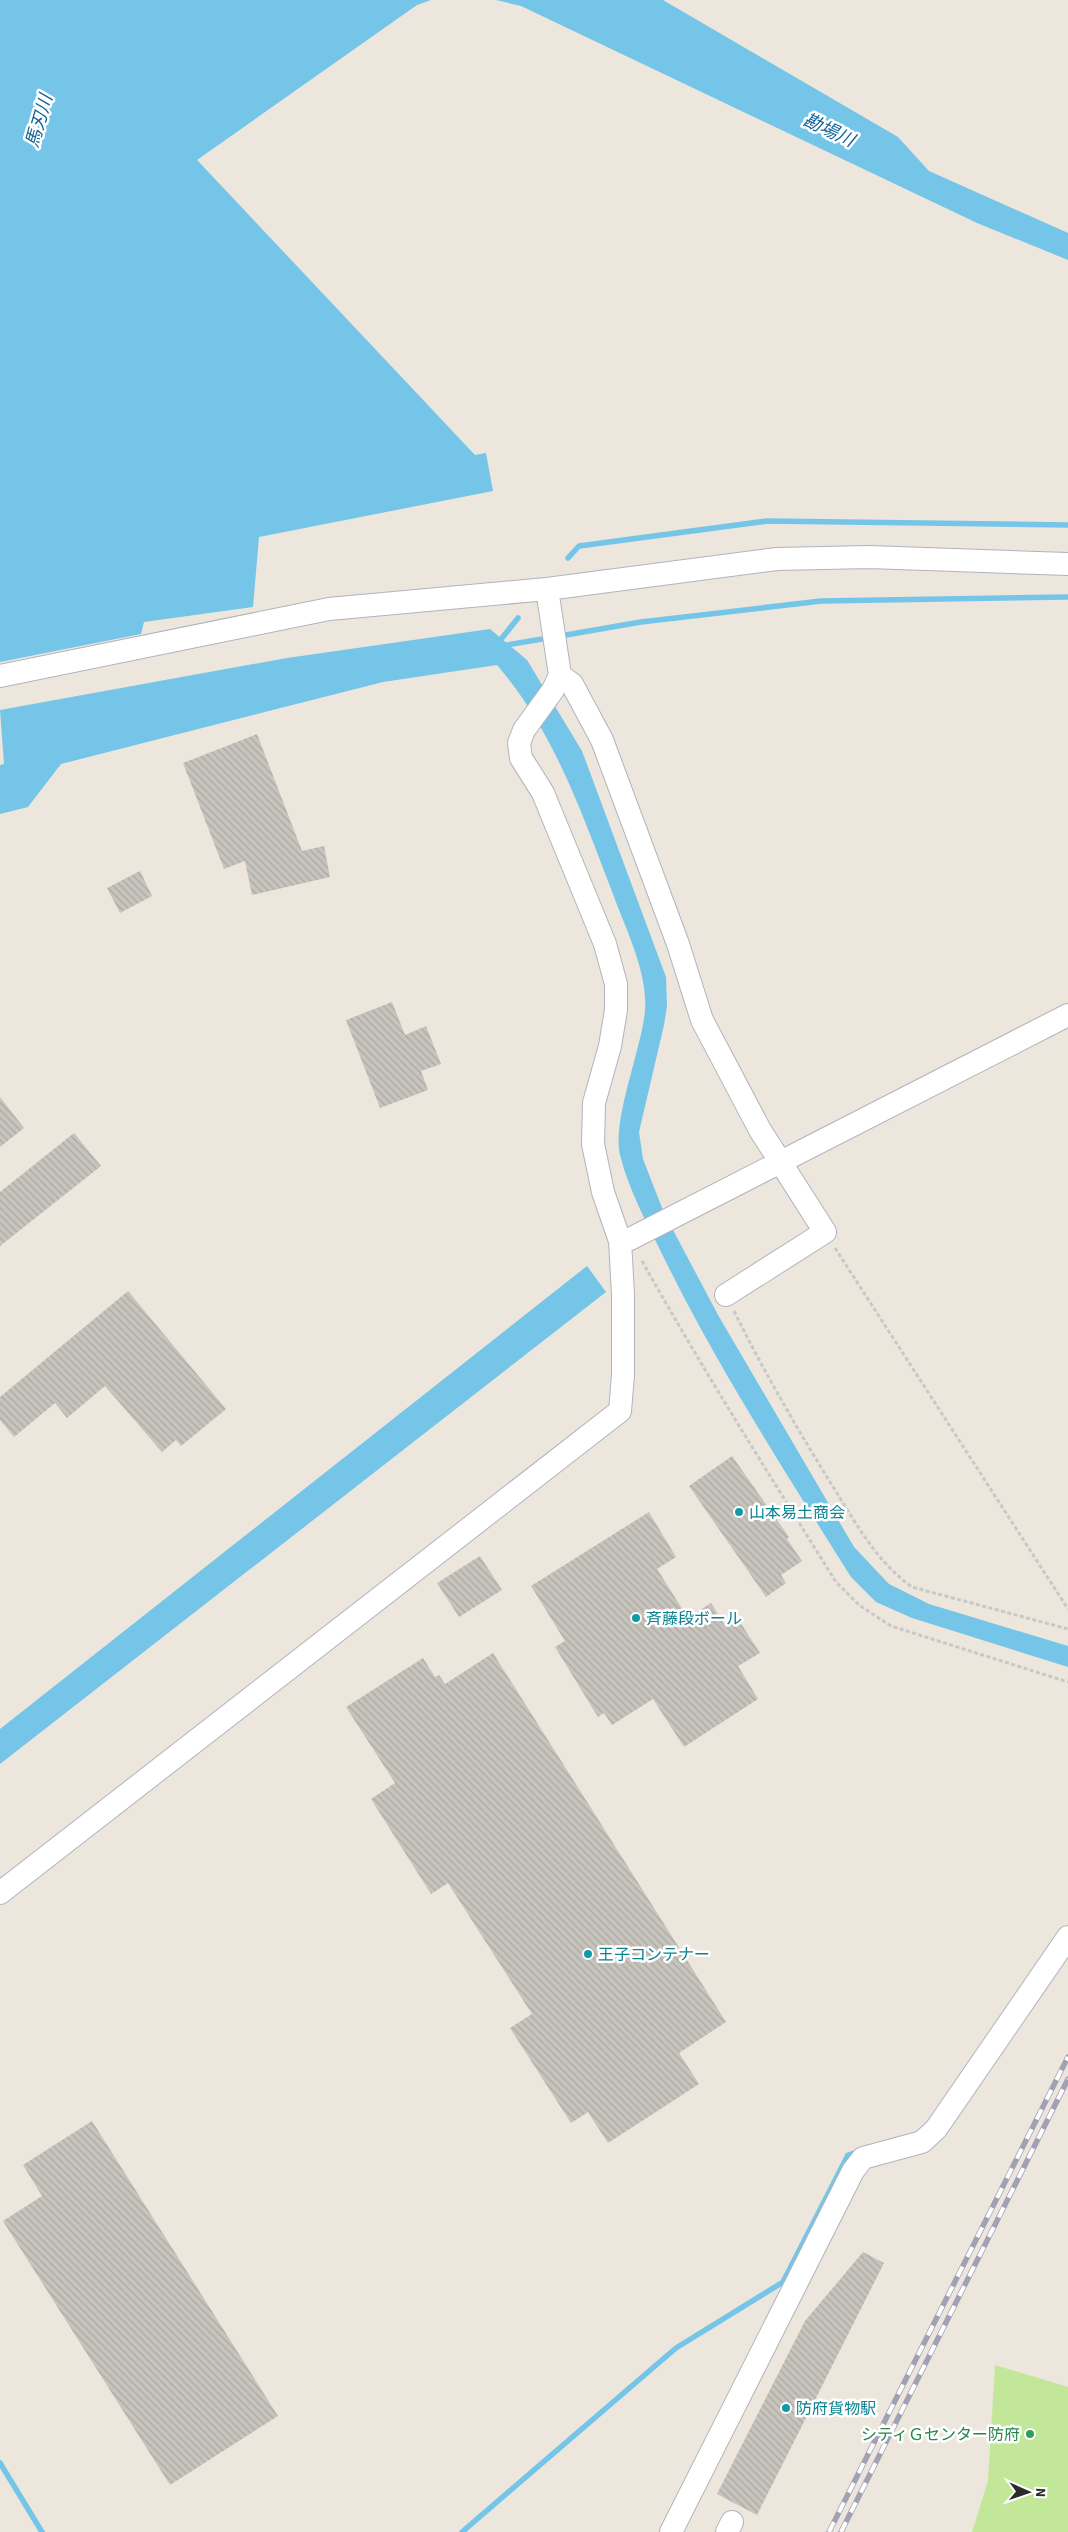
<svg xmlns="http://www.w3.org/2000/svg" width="1068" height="2532" viewBox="0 0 1068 2532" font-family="'Source Sans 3','Noto Sans JP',sans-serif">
  <defs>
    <pattern id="building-back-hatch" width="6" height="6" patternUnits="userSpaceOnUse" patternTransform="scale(1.25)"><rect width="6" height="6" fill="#c7c3bd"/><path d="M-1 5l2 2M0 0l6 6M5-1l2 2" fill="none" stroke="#aba8a3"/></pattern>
  </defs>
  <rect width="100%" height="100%" fill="#ece6dd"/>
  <path fill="#c2e798" d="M995,2365L1068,2387V2532H972L988,2481Z"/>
  <path fill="#75c5e9" d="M0,0H431L417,5L197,160L475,455L486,453L493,491L259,537L253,607L144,622L141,634L0,662Z
    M496,0H663L898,137L929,171L1068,233V260L977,223L521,6Z
    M490,629L527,660L582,751L666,977L667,1006L664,1025L639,1132L643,1159L664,1213L718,1315L854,1547L889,1584L929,1604L1068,1646V1667L912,1618L876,1602L851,1577C787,1475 717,1366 664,1258C648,1225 629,1191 620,1155C612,1120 641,1051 645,1011C648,972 626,930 613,894C582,814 554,731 497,665L383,682L61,764L28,807L0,814V765L4,764L0,710L287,658Z
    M587,1266L606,1292L0,1764V1729Z"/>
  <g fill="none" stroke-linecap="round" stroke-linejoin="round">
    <path stroke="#75c5e9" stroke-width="5.5" d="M568,558L579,546L767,521L1068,525
      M560,636L641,622L821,601L1068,597
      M498,643L518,618
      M501,646L548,638
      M0,2463L42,2532
      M462,2532L676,2348L783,2282L848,2155L860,2151"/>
  </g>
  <path fill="url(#building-back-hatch)" d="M257,734L302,851L324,846L330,877L252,895L245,861L224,869L183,763Z
    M140,871L152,896L120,913L107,888Z
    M392,1002L405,1035L426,1026L441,1064L421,1071L428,1090L380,1108L346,1020Z
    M0,1097L24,1128L0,1147Z
    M74,1133L101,1166L0,1246V1192Z
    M128,1291L226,1409L181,1446L176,1440L162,1452L105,1386L67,1418L55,1403L14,1437L0,1420V1397Z
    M732,1456L789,1537L787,1539L802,1561L781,1575L786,1583L766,1597L689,1486Z
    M649,1512L676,1557L657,1569L688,1618L711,1603L726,1627L738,1619L760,1653L738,1666L758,1699L684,1747L653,1699L612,1725L604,1713L598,1717L555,1647L565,1641L531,1586Z
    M480,1556L502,1590L459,1617L437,1583Z
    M493,1653L726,2022L679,2053L699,2084L608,2143L588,2112L571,2123L510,2028L532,2014L448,1883L431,1894L371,1799L395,1783L346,1707L423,1658L435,1677L439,1675L445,1684Z
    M92,2121L278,2416L170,2485L3,2221L42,2196L23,2165Z
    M863,2252L884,2263L757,2515L717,2494L805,2321Z"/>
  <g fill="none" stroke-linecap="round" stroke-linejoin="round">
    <g stroke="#b1b3be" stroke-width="24">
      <path id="minor" d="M560,675L572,684L602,740L678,944L702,1020L760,1130L825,1232L726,1295
        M0,676L329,609L547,589L777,559L869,557L1068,564
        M620,1241L630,1239L1068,1015
        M0,1893L620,1411L623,1375V1294L620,1241L603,1192L593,1144L594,1103L610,1046L616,1010V984L605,944L543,793L521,758L519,743L524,730L553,690L560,675L547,589
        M671,2532L853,2171L863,2158L922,2142L936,2129L1068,1937
        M727,2532L732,2522"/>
    </g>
    <path stroke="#c8c8c8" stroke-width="3" stroke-dasharray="4 2.5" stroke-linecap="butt" d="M835,1248L1068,1609
      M642,1261C703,1370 770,1476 836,1582L859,1605L891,1626L1068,1682
      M734,1311C764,1372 799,1432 835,1490C857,1525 877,1562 912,1587L1068,1629"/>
    <use href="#minor" stroke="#fff" stroke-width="22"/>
    <g stroke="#a0a2b4" stroke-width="5.5">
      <path id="rail" d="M829,2532L1068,2057
        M841,2532L1068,2079"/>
    </g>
    <use href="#rail" stroke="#fff" stroke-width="4" stroke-dasharray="11" stroke-linecap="butt"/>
  </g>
  <g fill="#0f9aa8" stroke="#fff" stroke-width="2">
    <circle cx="739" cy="1512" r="5"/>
    <circle cx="636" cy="1618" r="5"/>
    <circle cx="588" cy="1954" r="5"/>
    <circle cx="786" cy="2408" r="5"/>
  </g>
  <circle fill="#2e9e5b" stroke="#fff" stroke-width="2" cx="1030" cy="2434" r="5"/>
  <g text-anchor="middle" stroke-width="5" stroke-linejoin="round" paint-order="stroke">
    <g font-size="16" fill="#0d838f" stroke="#fff" text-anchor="start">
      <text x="749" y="1518">山本易土商会</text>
      <text x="646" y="1624">斉藤段ボール</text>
      <text x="598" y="1960">王子コンテナー</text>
      <text x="796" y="2414">防府貨物駅</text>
    </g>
    <g font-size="16" fill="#27864d" stroke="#fff" text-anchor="end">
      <text x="1020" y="2440">シティＧセンター防府</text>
    </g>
    <g font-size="18" font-style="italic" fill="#136396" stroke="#fff">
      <text transform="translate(39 121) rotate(-74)" y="6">馬刃川</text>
      <text transform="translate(829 130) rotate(25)" y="6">勘場川</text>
    </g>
  </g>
  <g transform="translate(1028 2492) rotate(92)" stroke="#ffffff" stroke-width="4" paint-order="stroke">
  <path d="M0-4L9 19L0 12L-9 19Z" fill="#2b2b2b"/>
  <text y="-8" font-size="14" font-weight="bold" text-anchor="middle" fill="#2b2b2b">N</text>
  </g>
</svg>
